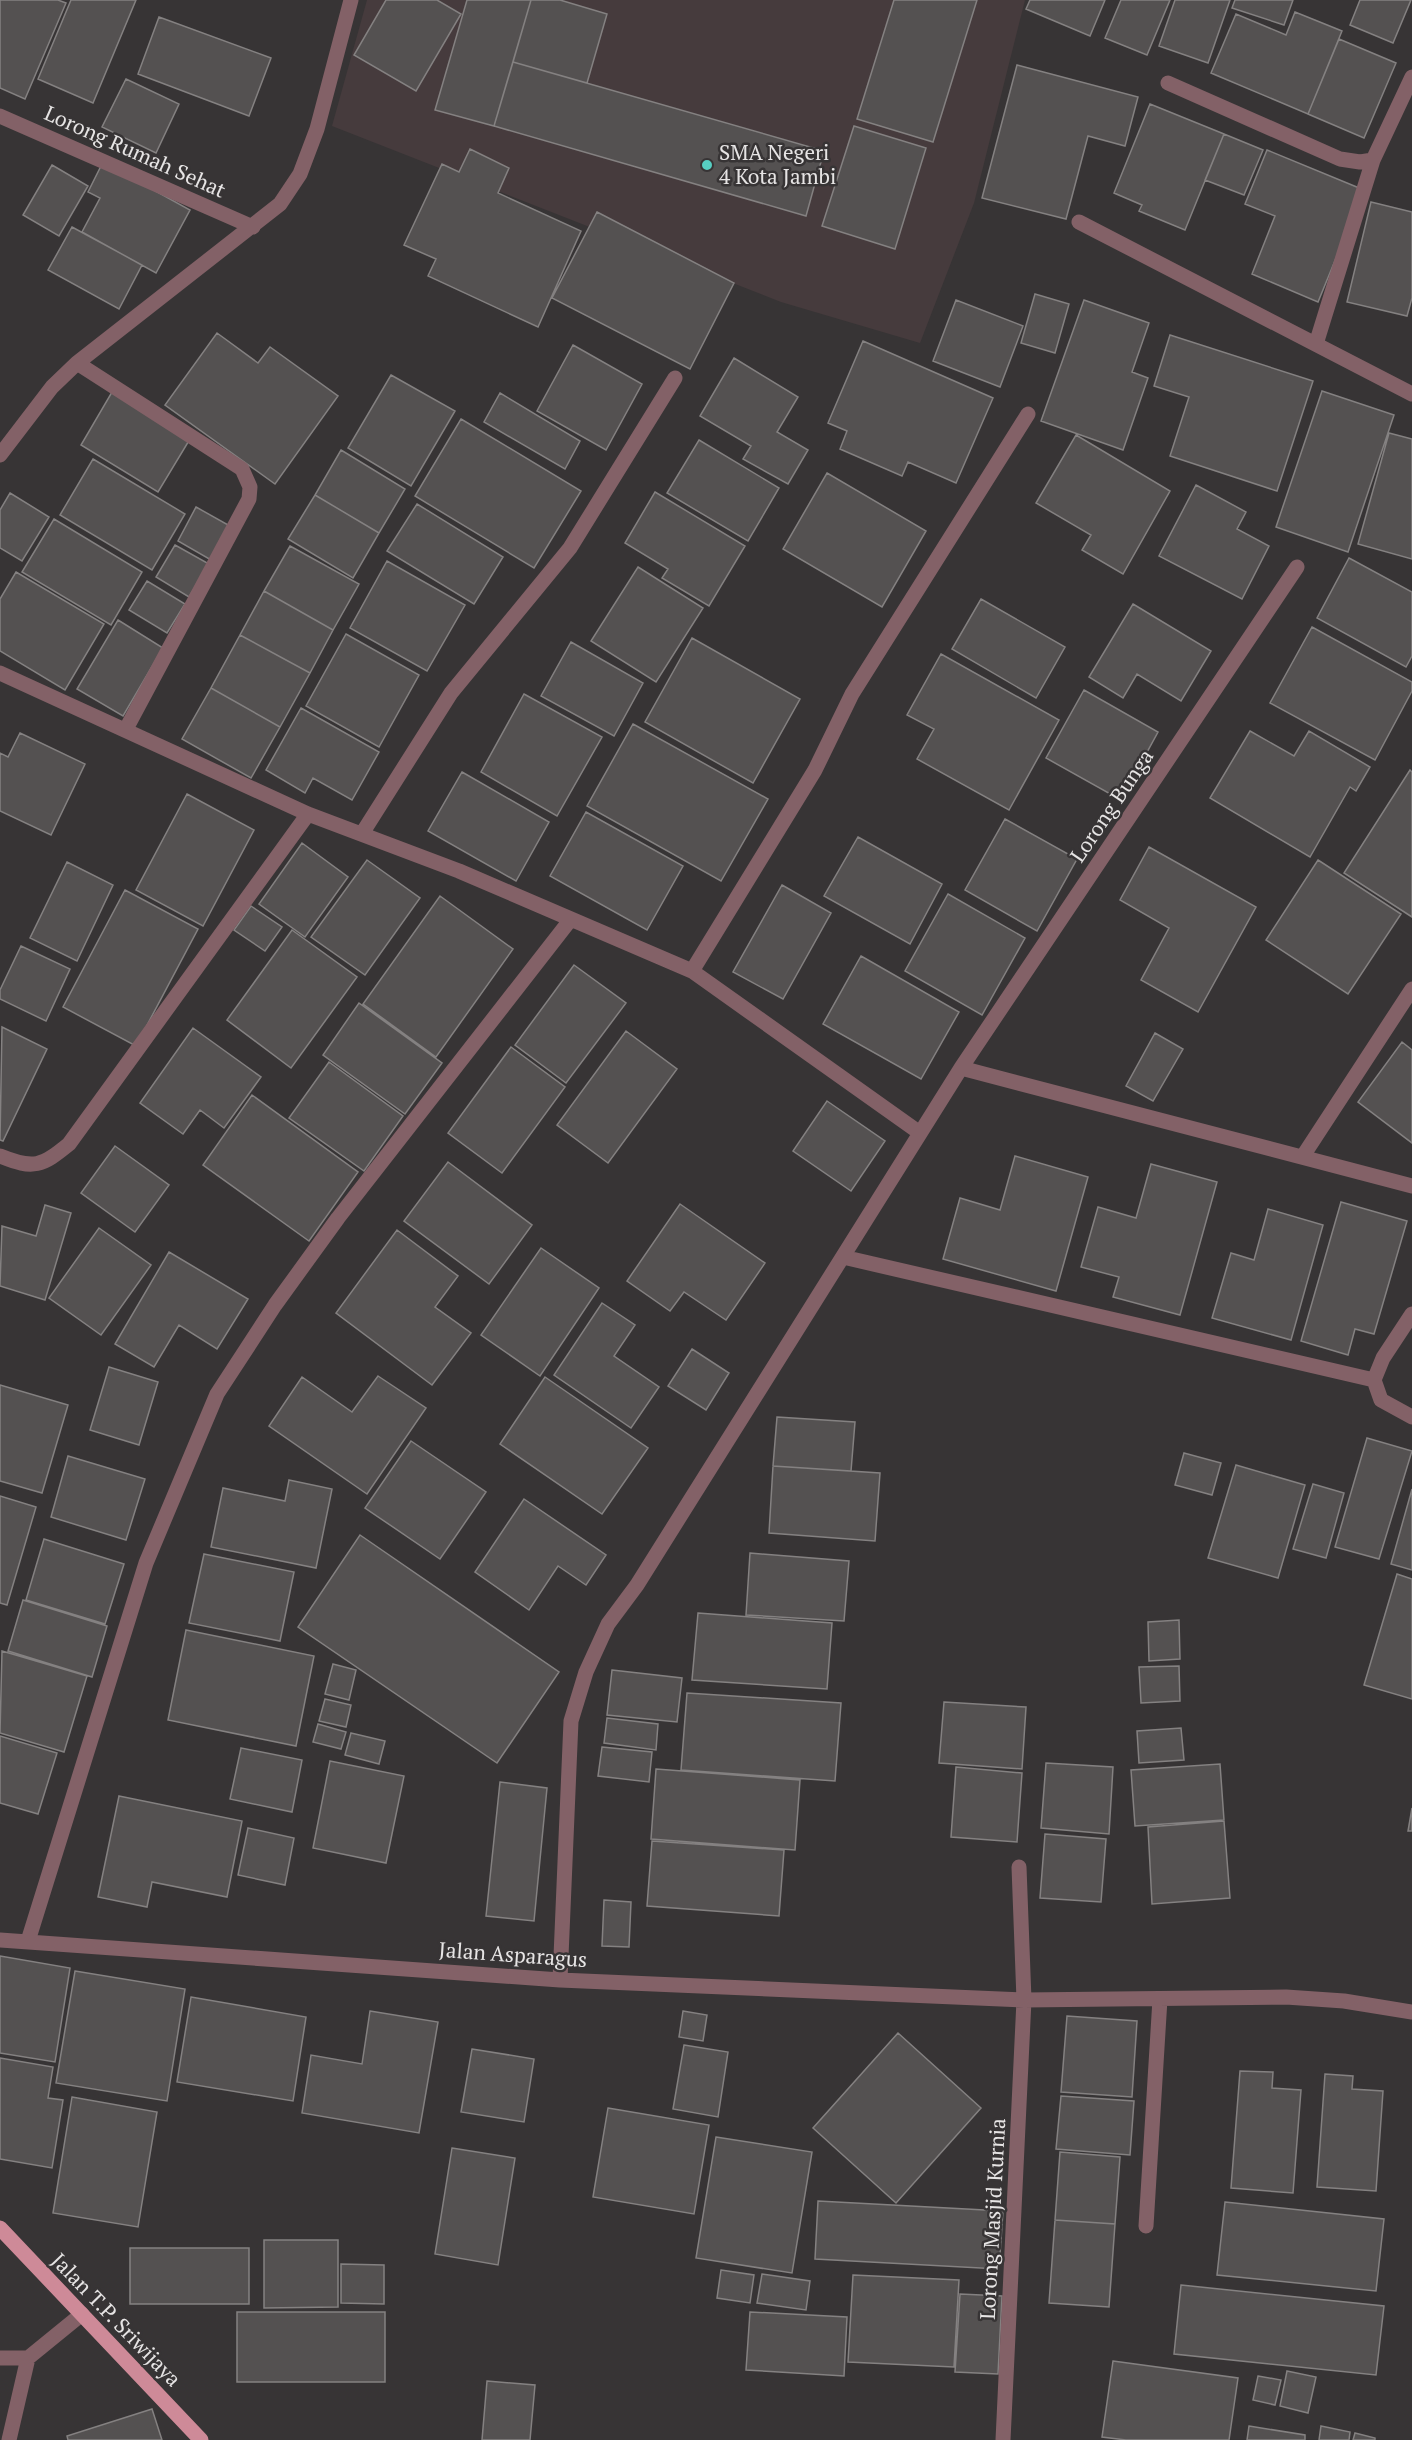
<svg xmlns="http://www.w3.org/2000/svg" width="1412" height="2440" viewBox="0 0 1412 2440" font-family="'PT Serif',serif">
  <rect width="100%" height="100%" fill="#373435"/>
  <path fill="#463b3d" d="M367,0H1025L974,203L920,343L781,302L332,126Z"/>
  <path fill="#545151" stroke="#848181" stroke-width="1.5" d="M0,0H58L66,3L25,99L0,88Z
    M71,0H136L93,103L38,79Z
    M386,0H437L461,14L416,91L354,55Z
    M467,0H531L494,126L435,110Z
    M531,0H560L607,14L587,83L513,62Z
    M894,0H977L933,142L857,119Z
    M1030,0H1105L1090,36L1026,9Z
    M1121,0H1170L1147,55L1105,38Z
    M1175,0H1230L1208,63L1159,46Z
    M1235,0H1293L1284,25L1232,8Z
    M1360,0H1411L1393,43L1350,25Z
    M1295,12L1342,31L1308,114L1211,73L1236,14L1286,35Z
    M159,17L271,58L249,116L138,74Z
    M1339,39L1396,63L1364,138L1308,114Z
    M513,62L824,151L806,216L494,126Z
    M1017,65L1138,97L1125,146L1088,136L1066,219L982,198Z
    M126,79L179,104L156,153L102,127Z
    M1150,104L1224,134L1185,230L1139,211L1142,205L1114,193Z
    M854,126L926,148L895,249L822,226Z
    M1224,134L1263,150L1244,195L1205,180Z
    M470,149L509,168L498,193L581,231L538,327L428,276L436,259L404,245L442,164L459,172Z
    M1267,150L1364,190L1318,302L1252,274L1275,216L1245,204Z
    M103,162L190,210L156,273L82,232L100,198L88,192Z
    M52,165L88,186L59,236L23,215Z
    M1371,202L1412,212V298L1407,316L1347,302Z
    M597,212L734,283L690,369L552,298Z
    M72,227L142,265L119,309L48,270Z
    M1035,294L1069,304L1055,353L1021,343Z
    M956,300L1023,326L1000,387L933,361Z
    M1084,300L1149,323L1132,372L1148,378L1123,450L1041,421Z
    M217,333L258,363L270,347L338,396L275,484L165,405Z
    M1170,335L1313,381L1277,491L1170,456L1189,397L1154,386Z
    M863,341L993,398L956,483L908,462L902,476L840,449L847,431L828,423Z
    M573,345L642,384L606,450L537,411Z
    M734,358L798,397L777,432L808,450L788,484L743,459L751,446L700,416Z
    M391,375L455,411L411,486L348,448Z
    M1322,391L1394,415L1348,552L1276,527Z
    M112,392L190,439L158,492L81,445Z
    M500,393L580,441L565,469L484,422Z
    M461,419L581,491L534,568L415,496Z
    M1389,433L1412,439V559L1358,544Z
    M1076,435L1170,491L1123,574L1082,550L1091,535L1036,503Z
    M699,440L779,488L748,541L667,493Z
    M341,450L405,489L379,533L315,495Z
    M93,459L185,514L152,570L60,515Z
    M827,473L926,531L882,607L783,549Z
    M1196,485L1246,512L1237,529L1269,546L1242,599L1159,556Z
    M655,492L745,546L709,606L662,578L668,569L625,543Z
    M10,493L49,517L22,561L0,548V510Z
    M315,495L379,533L353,578L288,539Z
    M417,504L503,557L474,604L387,551Z
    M196,507L230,526L211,560L178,541Z
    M54,519L142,572L111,625L22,572Z
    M175,545L209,564L189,597L156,577Z
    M290,546L359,584L333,630L264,591Z
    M1349,558L1412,592V656L1406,667L1317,618Z
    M387,561L465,605L427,671L350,628Z
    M638,567L703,608L656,682L591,641Z
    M16,572L104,624L65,690L0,651V599Z
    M147,581L185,604L167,633L129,610Z
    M264,591L333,630L310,673L240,635Z
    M981,599L1065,647L1036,698L952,649Z
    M1133,604L1211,651L1181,701L1137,674L1123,698L1089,677Z
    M118,620L163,648L123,716L77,689Z
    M1312,627L1412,682V691L1375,760L1270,703Z
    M346,634L419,675L379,747L306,706Z
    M240,635L310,673L280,727L211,688Z
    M692,638L800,699L753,783L645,722Z
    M571,642L643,683L614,736L541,696Z
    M941,654L1059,720L1009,810L917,759L934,729L907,715Z
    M211,688L280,727L251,778L182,739Z
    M1084,690L1158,732L1121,800L1046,758Z
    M524,694L602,737L557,816L481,772Z
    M301,708L379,752L352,800L313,778L305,793L266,770Z
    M633,724L768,799L721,881L587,806Z
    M1250,731L1294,756L1309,731L1370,767L1356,791L1350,787L1310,857L1210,798Z
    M20,733L85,764L51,835L0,811V753L8,757Z
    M1410,770L1412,772V917L1344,873Z
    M462,772L549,822L516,881L428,831Z
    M187,794L254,830L203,926L136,890Z
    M586,812L683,866L647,930L550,876Z
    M1005,819L1077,859L1037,931L965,890Z
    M858,837L942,884L910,944L824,896Z
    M302,843L348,877L305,937L259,904Z
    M1149,847L1256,907L1198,1012L1141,980L1169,928L1120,900Z
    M367,860L420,898L365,975L311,937Z
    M1318,860L1401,914L1348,994L1266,940Z
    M67,862L113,885L77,961L30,938Z
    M782,885L831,913L783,999L733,972Z
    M125,890L198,929L136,1046L63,1007Z
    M948,894L1025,938L982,1015L905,971Z
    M440,896L513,949L436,1057L363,1004Z
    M251,906L282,927L265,951L234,930Z
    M292,930L357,977L291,1068L227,1020Z
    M21,946L70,969L46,1021L0,999V990Z
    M861,956L959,1012L921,1079L823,1024Z
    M574,965L626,1003L566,1083L515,1045Z
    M359,1003L442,1063L405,1114L323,1055Z
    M2,1027L47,1049L3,1141L0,1140Z
    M193,1028L261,1077L224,1128L200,1110L183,1134L140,1103Z
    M626,1031L677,1069L608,1163L557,1125Z
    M1155,1033L1183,1049L1153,1101L1126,1086Z
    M1402,1042L1412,1050V1143L1358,1102Z
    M511,1047L565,1087L502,1173L448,1133Z
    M329,1062L403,1116L364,1171L289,1118Z
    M252,1095L358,1172L309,1241L203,1165Z
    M827,1101L885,1141L851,1191L793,1151Z
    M115,1146L169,1185L135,1232L81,1193Z
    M1015,1156L1088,1177L1056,1291L943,1259L960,1198L1000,1210Z
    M448,1162L532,1225L489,1284L404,1221Z
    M1151,1164L1217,1182L1180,1315L1113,1297L1119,1277L1081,1267L1098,1207L1136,1218Z
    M1341,1202L1407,1221L1374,1334L1355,1329L1348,1355L1301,1341Z
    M680,1204L765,1263L726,1320L684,1292L670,1311L627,1281Z
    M45,1205L71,1213L45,1300L0,1286L2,1226L36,1236Z
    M1268,1209L1323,1225L1291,1340L1212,1318L1231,1253L1254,1260Z
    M99,1228L151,1265L101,1335L49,1298Z
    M397,1230L458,1276L435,1307L471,1333L432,1385L336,1313Z
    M541,1248L599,1288L540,1376L481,1335Z
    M169,1252L248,1299L217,1349L179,1325L154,1367L115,1344Z
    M602,1303L635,1325L614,1356L659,1387L631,1428L554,1375Z
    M692,1349L729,1373L706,1410L668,1386Z
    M109,1367L158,1382L139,1445L90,1430Z
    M378,1376L426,1408L367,1494L269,1426L302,1377L352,1412Z
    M545,1377L648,1448L602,1514L500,1444Z
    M0,1385L68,1405L42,1493L0,1481Z
    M777,1417L855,1422L851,1471L773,1466Z
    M1367,1438L1412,1451L1379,1559L1335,1547Z
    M411,1441L486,1492L440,1559L365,1508Z
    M1184,1453L1221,1463L1212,1495L1175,1485Z
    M68,1456L145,1479L126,1540L51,1517Z
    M1236,1465L1305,1485L1278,1578L1208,1558Z
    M773,1466L880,1473L875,1541L769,1533Z
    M289,1480L332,1489L316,1568L211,1547L223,1488L285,1501Z
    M1313,1484L1344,1493L1326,1558L1293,1549Z
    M1412,1489V1570L1391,1564Z
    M0,1496L36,1507L7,1605L0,1603Z
    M524,1499L606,1555L586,1585L558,1566L529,1610L475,1572Z
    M360,1535L559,1672L497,1763L298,1627Z
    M44,1539L124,1564L105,1624L26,1600Z
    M750,1553L849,1561L844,1621L746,1615Z
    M204,1554L294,1572L280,1641L189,1623Z
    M1397,1574L1412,1579V1699L1364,1685Z
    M23,1600L107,1626L92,1677L8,1651Z
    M698,1613L832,1623L827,1689L692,1680Z
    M1179,1620L1180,1659L1149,1661L1148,1622Z
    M186,1630L314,1656L296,1746L168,1720Z
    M2,1651L87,1676L64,1752L0,1733Z
    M333,1664L356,1670L349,1700L325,1694Z
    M1179,1666L1180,1701L1141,1703L1139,1667Z
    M612,1670L682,1678L677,1722L607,1715Z
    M687,1693L841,1703L835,1781L681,1770Z
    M325,1699L351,1705L346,1727L319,1721Z
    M944,1702L1026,1707L1022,1769L939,1763Z
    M607,1718L658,1724L656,1750L604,1743Z
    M318,1724L346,1732L341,1749L313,1742Z
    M1181,1728L1184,1760L1139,1763L1137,1731Z
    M351,1733L385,1741L379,1764L345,1755Z
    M0,1736L57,1753L38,1814L0,1803Z
    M602,1747L652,1752L649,1782L598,1776Z
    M241,1748L302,1760L292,1812L230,1799Z
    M330,1761L404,1776L386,1863L313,1848Z
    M1046,1763L1113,1767L1109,1834L1041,1828Z
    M1220,1764L1224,1820L1135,1826L1131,1770Z
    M956,1767L1022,1773L1017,1842L951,1837Z
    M656,1769L800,1780L795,1850L651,1839Z
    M500,1782L547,1788L534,1921L486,1916Z
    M119,1796L242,1821L227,1897L152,1882L147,1907L98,1897Z
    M1412,1808V1831H1408Z
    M1224,1821L1230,1898L1152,1904L1148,1827Z
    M248,1828L294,1838L285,1885L238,1875Z
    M1045,1834L1106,1839L1101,1902L1040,1898Z
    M652,1841L784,1850L779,1916L647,1906Z
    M604,1900L631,1902L629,1947L602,1946Z
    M0,1956L70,1968L55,2062L0,2053Z
    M75,1971L185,1989L167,2101L56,2083Z
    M191,1997L306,2017L293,2101L177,2082Z
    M370,2011L438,2022L419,2133L302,2113L311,2055L362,2064Z
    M683,2011L707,2015L703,2041L679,2037Z
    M1067,2016L1137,2021L1132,2097L1061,2092Z
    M898,2033L981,2108L896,2203L813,2128Z
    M684,2045L728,2052L718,2117L673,2109Z
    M472,2049L534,2059L524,2122L461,2112Z
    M0,2058L53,2067L48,2098L63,2100L52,2168L0,2159Z
    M1240,2071L1273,2072L1272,2088L1301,2090L1293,2193L1231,2188Z
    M1325,2074L1353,2076L1352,2089L1383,2091L1376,2191L1317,2187Z
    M1061,2096L1134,2101L1130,2155L1056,2149Z
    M72,2097L157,2112L138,2227L53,2213Z
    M608,2108L709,2125L694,2214L593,2197Z
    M716,2137L812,2152L792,2273L696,2258Z
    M452,2148L515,2158L498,2265L435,2254Z
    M1060,2152L1120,2157L1115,2224L1055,2220Z
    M818,2201L1003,2211L999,2269L815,2259Z
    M1225,2202L1384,2219L1376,2291L1217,2275Z
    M1055,2220L1115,2224L1109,2307L1049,2303Z
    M264,2240H338V2307L264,2308Z
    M130,2248H249V2304H130Z
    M341,2264L384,2265V2304L341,2303Z
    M721,2270L754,2275L750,2303L717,2298Z
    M762,2274L810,2281L806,2310L757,2303Z
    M853,2275L959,2280L954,2367L848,2362Z
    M1181,2285L1384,2306L1376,2375L1174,2354Z
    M960,2294L1002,2296L998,2374L955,2372Z
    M237,2312H385V2382H237Z
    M750,2312L847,2317L844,2376L746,2370Z
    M1113,2361L1238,2378L1229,2440H1126L1102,2437Z
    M1287,2371L1316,2377L1308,2413L1280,2406Z
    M1258,2376L1281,2380L1275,2405L1253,2400Z
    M487,2381L535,2385L530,2440H482Z
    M152,2409L162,2440H68L67,2436Z
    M1249,2426L1305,2435V2440H1247Z
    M1321,2426L1350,2432L1349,2440H1319Z
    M1355,2433L1375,2438V2440H1353Z"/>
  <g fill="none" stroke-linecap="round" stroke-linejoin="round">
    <path stroke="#836167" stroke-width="15" d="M1168,83L1340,159L1360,162L1373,160L1412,77
      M0,116L253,227
      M1079,222L1412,394
      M1316,344L1373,160
      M77,363L242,469L250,487L249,499L126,729
      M0,455L52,387L77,363L280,204L300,174L317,129L351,0
      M0,673L308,814L459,871L692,971L815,770L852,694L1028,414
      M363,832L451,693L570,548L675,378
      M692,971L920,1133
      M961,1068L1297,567
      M0,1156C34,1170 42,1166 69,1144L308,814
      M1303,1156L1412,989
      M843,1257L1374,1380
      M1412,1314L1383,1358L1374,1380L1381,1400L1412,1417
      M0,1940L560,1980L1024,2000L1286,1997L1344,2001L1412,2012
      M28,1941L146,1563L217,1394L275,1305L338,1218L571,919
      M560,1980L571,1721L586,1672L608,1624L637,1585L961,1068L1412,1186
      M1146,2226L1160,1999
      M0,2358H28L82,2314
      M9,2440L28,2358
      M1003,2440L1024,2000L1019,1867"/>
    <path stroke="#ce8a98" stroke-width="15" d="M0,2228L201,2440"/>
  </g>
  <circle fill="#57cec2" stroke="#373435" stroke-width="2" cx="707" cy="165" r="6"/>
  <g text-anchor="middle" stroke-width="5" stroke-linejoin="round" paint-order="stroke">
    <g font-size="21" fill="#e6e4e4" stroke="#373435">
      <text transform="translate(135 152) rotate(24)" y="7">Lorong Rumah Sehat</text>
      <text transform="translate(1112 806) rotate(-56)" y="7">Lorong Bunga</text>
      <text transform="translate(513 1955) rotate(4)" y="7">Jalan Asparagus</text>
      <text transform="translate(993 2219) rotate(-87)" y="7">Lorong Masjid Kurnia</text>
      <text transform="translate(116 2320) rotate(46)" y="7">Jalan T.P. Sriwijaya</text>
    </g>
    <g font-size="21" fill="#e6e4e4" stroke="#373435" text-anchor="start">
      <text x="719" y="160">SMA Negeri<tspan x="719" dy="24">4 Kota Jambi</tspan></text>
    </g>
  </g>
</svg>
